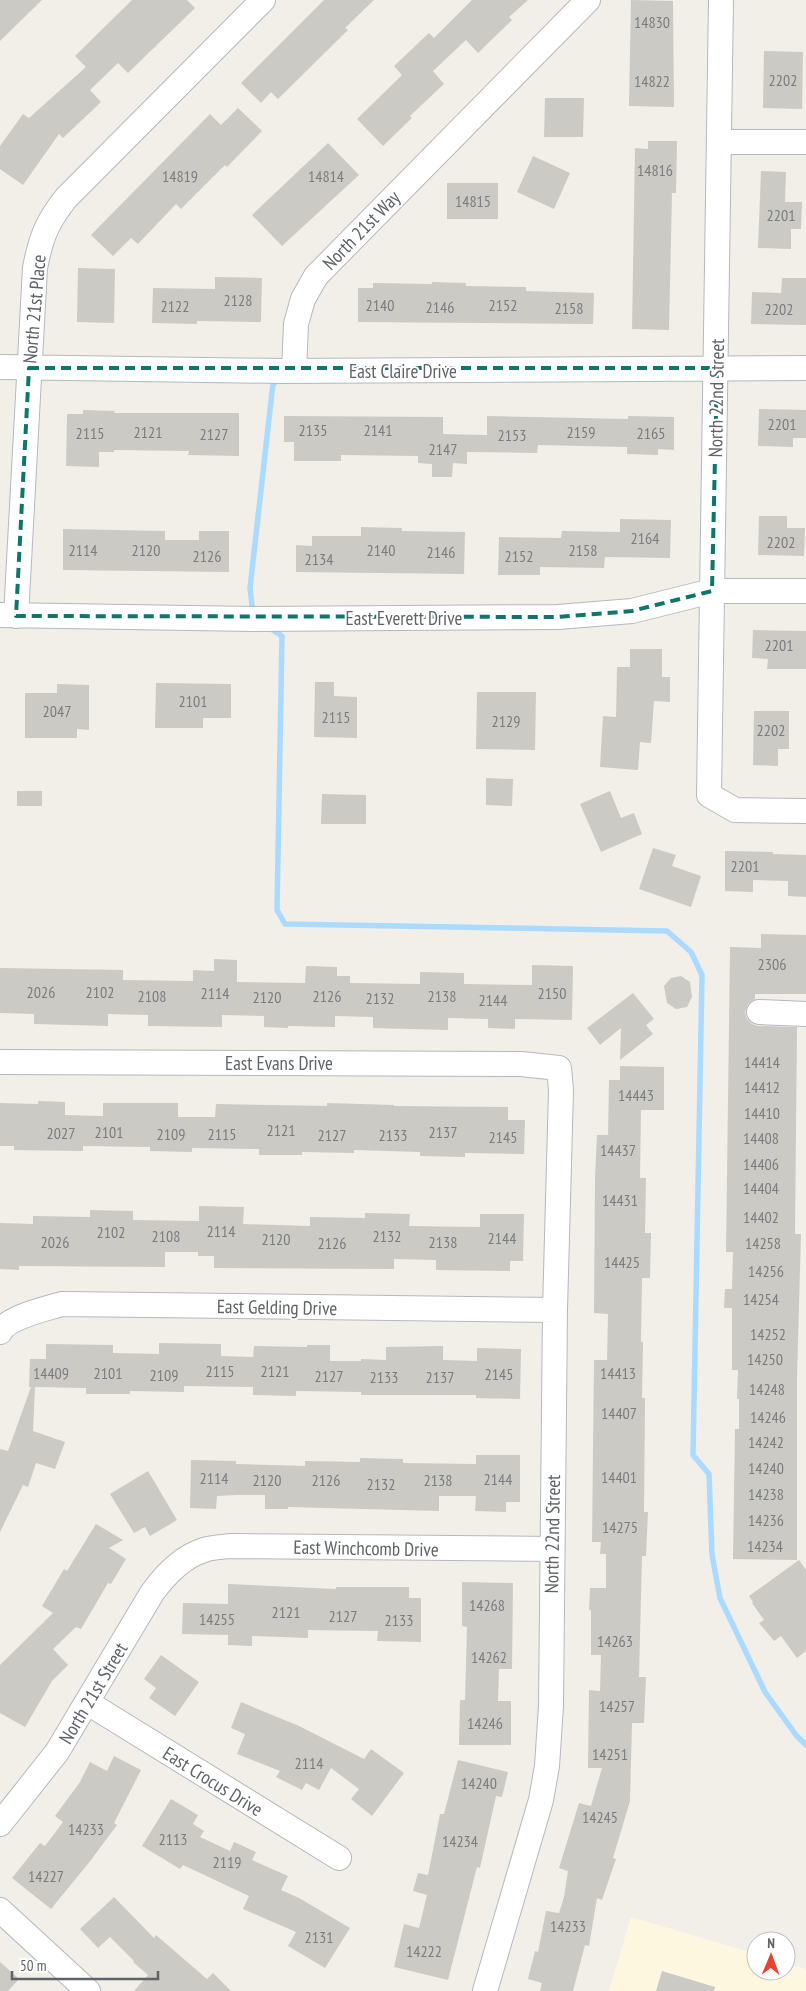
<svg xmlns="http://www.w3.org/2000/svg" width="806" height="1991" viewBox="0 0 806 1991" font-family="'PT Sans Narrow',sans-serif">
  <rect width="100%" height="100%" fill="#f1efe8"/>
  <path fill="#fef7e0" d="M631,1917L756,1954V1971H786V1963L806,1969V1991H609Z"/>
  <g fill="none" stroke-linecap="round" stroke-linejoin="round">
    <path stroke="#aadaff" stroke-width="5.5" d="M253,614L250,588L272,392L273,385L278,378
      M268,627L282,636L277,910L285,924L667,931L691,952L702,975L693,1455L709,1474L712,1555L720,1598L765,1692L796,1735L806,1745"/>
  </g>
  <path fill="#cccac5" d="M0,0H42L0,41Z
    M132,0H187L195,8L128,73L118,63L90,90L101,102L63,138L59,134L23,185L0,169V146L23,114L29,118L86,67L75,56Z
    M324,0H374L345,28L348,30L278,99L271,92L261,103L241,83Z
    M472,0H528L509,17L512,20L478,53L466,40L433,71L444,84L410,116L412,118L383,146L357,119L402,75L394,66L429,33L434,38Z
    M631,0L673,1L674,107L629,106Z
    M764,51L803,52L802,109L763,108Z
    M545,98H584L583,137H544Z
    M238,108L262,131L227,167L225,165L181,209L176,204L138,244L131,238L113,256L91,235L210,114L221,125Z
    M648,141H677L676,193H672L669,330L632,329L635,148L648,149Z
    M328,143L359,175L282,246L252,215Z
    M533,156L570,173L554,209L517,192Z
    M761,171L786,172L785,202H802L801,229H791V249L758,248Z
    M447,183H498V219H447Z
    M78,268L115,269L114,323L77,322Z
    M215,277L262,278L261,322L197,321V324L152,323L153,288L215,289Z
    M782,278H806V325L751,324L752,292L781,293Z
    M432,282L466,283V286L526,287V291L594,293L593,324L358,322V288H373V283L432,284Z
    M759,409L806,410V438H793V447L758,446Z
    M83,410L115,411L114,413H239V456L188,455L189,451L114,450V452H99V467L66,466L67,414H83Z
    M284,416L443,417V434L487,435V416L628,419V416L674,417V450L658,449V455L627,454V447L538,445L537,453L467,452V464L453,463L452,477H432V464L418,463V456L341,455V461H294V442H284Z
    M759,516H787V528H805L804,556L758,555Z
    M620,519L671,520L670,558L605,557L604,568L540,567V575H498L499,537L561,538L562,531L620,532Z
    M361,527L402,528V531L465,532L464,574L296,572V545L312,546V536H361Z
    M63,529L165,531V540H199V531H229V572L63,570Z
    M753,630L806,631V669H767L768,659L752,658Z
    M630,649H662V677H670V702L654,701L651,743L640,742L638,770L600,767L603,716L616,717L617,667H630Z
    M315,682H334V696L357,697V738L314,737Z
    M156,683L231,684V718H203V728H155Z
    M57,684L89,685V730L77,729V738H25V693H57Z
    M477,692H536L535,750L476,749Z
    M754,711H789V749H778V766L753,765Z
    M486,778L513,779L512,806L486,805Z
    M17,791H42V806H17Z
    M610,791L621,818L634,813L642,834L601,852L580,804Z
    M322,794L366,795V824H321Z
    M653,848L676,855L672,866L701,876L691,907L639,889Z
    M725,851L773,852V854L806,855V897L788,896V881L753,880V892L725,891Z
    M761,934L806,935V994H755V999L748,1004L745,1012L747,1019L752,1024L758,1026L797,1027L795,1234H801L797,1378V1560L733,1559L735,1429H739V1399H737L738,1370H732V1308H724L725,1289H732L733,1252H726L730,947L761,948Z
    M214,959L237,960V982L305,983L306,966L337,967V976H350V983L420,984V972L464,973V984L532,985V965L573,966L572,1020L515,1019V1029L488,1028V1019L448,1018V1030L373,1028V1017L335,1016V1027L288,1026V1028L264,1027V1016L222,1015V1027L148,1026V1015L108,1014V1026L34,1024V1014L0,1013V968L123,970V980L193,981V970L214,971Z
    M681,976L690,982L692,997L687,1007L676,1009L667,1003L664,986L671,978Z
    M633,993L654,1019L646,1025L653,1034L620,1060L621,1028L600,1045L587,1028Z
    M620,1066L664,1067V1110H641L640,1178H646L645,1233H651L650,1278H642L641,1342H643L642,1398H645L644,1512H648L646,1556H642L639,1677H646L644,1723H632L630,1801L613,1858L616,1859L602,1900L597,1898L589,1946L585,1945L573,1991H540L542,1983L528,1979L535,1951L538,1952L546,1911L559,1913L564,1897L568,1871L559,1868L579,1803L591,1806L602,1768H588L589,1690L600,1691L601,1655H591V1610H589L590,1588H606V1554H600L601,1542H592L594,1360H607L608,1314L594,1313L595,1177L597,1135H608L609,1080H620Z
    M38,1101L65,1102V1115L103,1116V1103H178V1117H215L216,1104L327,1106V1103L394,1105V1106L508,1107V1120H525L524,1154L465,1153V1157L420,1156V1152L354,1150V1153L302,1152V1155H259V1149L192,1148V1152L150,1151V1147L83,1146V1151L14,1150V1146H0V1103L38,1104Z
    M199,1206L244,1207L243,1224L310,1226V1217L365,1218V1213L410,1214L409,1226L480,1227V1214H524L523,1261H510V1271L436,1270V1260L394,1259V1269L214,1268V1256H198V1252H165V1267L19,1266V1270L0,1269V1223L33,1224V1216L90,1217V1210L133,1211V1220L199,1221Z
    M159,1343L221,1344V1356L253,1357L254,1346L307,1347V1345H330V1361H361V1359L386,1360V1347L443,1346V1360L477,1361V1348L521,1349L520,1399L476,1398V1395H361V1392L296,1391V1396L253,1395V1387L184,1386V1392L130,1391V1394H86V1388L35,1387L33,1431L65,1442L55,1469L36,1463L28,1487L23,1485L0,1532V1449L8,1451L31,1387H29L30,1359H46V1344L113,1345V1353L159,1354Z
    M476,1455H520V1502H506V1512L475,1511L476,1496H439V1511L288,1507V1509H265V1495H236L217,1496L216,1509L190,1508L191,1460L236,1461V1464L305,1466V1461L360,1462V1458L403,1459V1463L476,1464Z
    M148,1471L177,1520L150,1536L145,1527L134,1533L110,1494Z
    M96,1524L123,1540L109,1548L126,1559L111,1584L108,1583L81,1629L76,1627L53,1649L68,1665L52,1681L25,1727L0,1713V1665L53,1613L42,1606L64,1569L67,1571Z
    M799,1560L806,1570V1651L797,1658L781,1636L774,1641L759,1623L764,1620L752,1603L753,1602L749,1596Z
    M462,1582L513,1583L512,1669H499L498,1701H511V1745H459L460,1700H465L467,1627L462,1626Z
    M228,1584L336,1589V1587H409V1598H421V1642L377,1641L378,1631L308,1630V1638L252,1636V1646L228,1645V1635L182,1634L183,1603L228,1604Z
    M161,1655L199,1682L175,1716L149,1698L156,1688L144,1679Z
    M241,1702L299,1726L364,1759L371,1749L404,1773L372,1816L351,1799L359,1789L331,1768L319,1790L306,1783L302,1790L276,1777L280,1771L237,1754L245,1734L231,1728Z
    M114,1756L141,1770L114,1823L117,1825L91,1860L51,1909L12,1878L40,1843L45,1846L63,1822L55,1816L80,1782L90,1762L107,1771Z
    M458,1760L508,1772L502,1797L496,1796L480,1868L477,1867L448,1980L394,1967L404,1924L419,1928L427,1895L413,1891L418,1873L428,1875L440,1814H444Z
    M171,1799L198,1815L193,1824L204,1831L200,1837L230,1851L234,1842L256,1852L252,1860L288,1876L281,1890L299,1898L350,1928L325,1968L288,1946L296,1932L243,1909L249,1896L183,1865L180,1869L142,1846Z
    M114,1897L154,1938L156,1935L207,1979L213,1973L231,1991H134L148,1975L133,1962L134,1961L110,1937L98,1948L80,1929Z
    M0,1962L19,1979L8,1991H0Z
    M662,1971L715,1987L714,1991H656Z"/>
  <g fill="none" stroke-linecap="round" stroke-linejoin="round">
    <g stroke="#b5b8bc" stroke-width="26">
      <path id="street" d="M721,0L709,795L735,810L806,811
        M719,142H806
        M0,367L282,371L806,368
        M294,371L296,324L303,299L316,276L588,0
        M0,615L254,619L558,617L632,611L712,591H806
        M16,616L35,268C41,237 47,222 66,198L263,0
        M759,1012L806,1014
        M0,1062L521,1064L559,1068L561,1090L555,1310L551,1706L547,1766L541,1800L485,1991
        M0,1332C8,1317 45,1309 62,1304L555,1310
        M88,1703L339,1858
        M0,1824L57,1752L152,1593C165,1575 182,1557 204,1550C212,1547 223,1547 232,1546L552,1549
        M0,1910L88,1991"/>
    </g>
    <use href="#street" stroke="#fff" stroke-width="24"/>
  </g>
  <path fill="none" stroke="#0f766e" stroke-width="4" stroke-dasharray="10 6" stroke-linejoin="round" d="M29,368H717L712,591L632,611L558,617L16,616Z"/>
  <g text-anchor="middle" stroke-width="4" stroke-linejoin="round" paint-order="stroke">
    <g font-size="16" fill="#7a7d7f">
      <text x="652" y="28">14830</text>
      <text x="783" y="86">2202</text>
      <text x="652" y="87">14822</text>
      <text x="655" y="176">14816</text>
      <text x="180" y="182">14819</text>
      <text x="326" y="182">14814</text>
      <text x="473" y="207">14815</text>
      <text x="781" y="221">2201</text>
      <text x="238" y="306">2128</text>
      <text x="380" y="311">2140</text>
      <text x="503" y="311">2152</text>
      <text x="175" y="312">2122</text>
      <text x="440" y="313">2146</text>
      <text x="569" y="314">2158</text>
      <text x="779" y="315">2202</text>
      <text x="782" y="430">2201</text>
      <text x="313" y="436">2135</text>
      <text x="378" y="436">2141</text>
      <text x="148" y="438">2121</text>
      <text x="581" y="438">2159</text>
      <text x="90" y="439">2115</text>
      <text x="651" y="439">2165</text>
      <text x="214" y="440">2127</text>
      <text x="512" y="441">2153</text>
      <text x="443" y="455">2147</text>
      <text x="645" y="544">2164</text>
      <text x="781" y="548">2202</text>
      <text x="83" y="556">2114</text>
      <text x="146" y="556">2120</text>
      <text x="381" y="556">2140</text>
      <text x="583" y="556">2158</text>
      <text x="441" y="558">2146</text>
      <text x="207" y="562">2126</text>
      <text x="519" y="562">2152</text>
      <text x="319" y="565">2134</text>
      <text x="779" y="651">2201</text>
      <text x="193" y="707">2101</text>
      <text x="57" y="717">2047</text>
      <text x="336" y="723">2115</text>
      <text x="506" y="727">2129</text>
      <text x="771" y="736">2202</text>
      <text x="745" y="872">2201</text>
      <text x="772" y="970">2306</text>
      <text x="41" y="998">2026</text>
      <text x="100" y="998">2102</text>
      <text x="215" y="999">2114</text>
      <text x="552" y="999">2150</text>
      <text x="152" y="1002">2108</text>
      <text x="327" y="1002">2126</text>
      <text x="442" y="1002">2138</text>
      <text x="267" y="1003">2120</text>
      <text x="380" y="1004">2132</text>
      <text x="493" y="1006">2144</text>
      <text x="762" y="1068">14414</text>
      <text x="762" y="1093">14412</text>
      <text x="636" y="1101">14443</text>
      <text x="762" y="1119">14410</text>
      <text x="281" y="1136">2121</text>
      <text x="109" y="1138">2101</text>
      <text x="443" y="1138">2137</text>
      <text x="61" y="1139">2027</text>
      <text x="171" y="1140">2109</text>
      <text x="222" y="1140">2115</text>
      <text x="332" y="1141">2127</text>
      <text x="393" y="1141">2133</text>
      <text x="503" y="1143">2145</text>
      <text x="761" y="1144">14408</text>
      <text x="618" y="1156">14437</text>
      <text x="761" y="1170">14406</text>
      <text x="761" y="1194">14404</text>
      <text x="620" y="1206">14431</text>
      <text x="761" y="1223">14402</text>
      <text x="221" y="1237">2114</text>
      <text x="111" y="1238">2102</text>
      <text x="166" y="1242">2108</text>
      <text x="387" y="1242">2132</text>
      <text x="502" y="1244">2144</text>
      <text x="276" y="1245">2120</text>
      <text x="55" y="1248">2026</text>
      <text x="443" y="1248">2138</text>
      <text x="332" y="1249">2126</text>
      <text x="763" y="1249">14258</text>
      <text x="622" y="1268">14425</text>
      <text x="766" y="1277">14256</text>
      <text x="761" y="1305">14254</text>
      <text x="768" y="1340">14252</text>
      <text x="765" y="1365">14250</text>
      <text x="220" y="1377">2115</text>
      <text x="275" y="1377">2121</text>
      <text x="51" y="1379">14409</text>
      <text x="108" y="1379">2101</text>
      <text x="618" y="1379">14413</text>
      <text x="499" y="1380">2145</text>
      <text x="164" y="1381">2109</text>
      <text x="329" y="1382">2127</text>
      <text x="384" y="1383">2133</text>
      <text x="440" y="1383">2137</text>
      <text x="767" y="1395">14248</text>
      <text x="619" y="1419">14407</text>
      <text x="768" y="1423">14246</text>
      <text x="766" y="1448">14242</text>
      <text x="766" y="1474">14240</text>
      <text x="619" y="1483">14401</text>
      <text x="214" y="1484">2114</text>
      <text x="498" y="1485">2144</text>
      <text x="267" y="1486">2120</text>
      <text x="326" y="1486">2126</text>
      <text x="438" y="1486">2138</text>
      <text x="381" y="1490">2132</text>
      <text x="766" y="1500">14238</text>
      <text x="766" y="1526">14236</text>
      <text x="620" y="1533">14275</text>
      <text x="765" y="1552">14234</text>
      <text x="487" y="1611">14268</text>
      <text x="286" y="1618">2121</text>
      <text x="343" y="1622">2127</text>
      <text x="217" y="1625">14255</text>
      <text x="399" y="1626">2133</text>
      <text x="615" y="1647">14263</text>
      <text x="489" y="1663">14262</text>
      <text x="617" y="1712">14257</text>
      <text x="485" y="1729">14246</text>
      <text x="610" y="1760">14251</text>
      <text x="309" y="1769">2114</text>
      <text x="479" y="1789">14240</text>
      <text x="600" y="1823">14245</text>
      <text x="86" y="1835">14233</text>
      <text x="173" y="1845">2113</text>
      <text x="460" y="1847">14234</text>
      <text x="227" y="1868">2119</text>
      <text x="46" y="1882">14227</text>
      <text x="568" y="1932">14233</text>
      <text x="319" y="1943">2131</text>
      <text x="424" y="1957">14222</text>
    </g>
    <g font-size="19" fill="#5f6368" stroke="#fff">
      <text transform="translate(361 230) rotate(-46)" y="7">North 21st Way</text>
      <text transform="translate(34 309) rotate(-85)" y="7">North 21st Place</text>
      <text x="403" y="378">East Claire Drive</text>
      <text transform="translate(716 398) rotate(-89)" y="7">North 22nd Street</text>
      <text x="404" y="625">East Everett Drive</text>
      <text x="279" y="1070">East Evans Drive</text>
      <text transform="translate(277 1307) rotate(1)" y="7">East Gelding Drive</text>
      <text transform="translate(552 1534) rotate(-89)" y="7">North 22nd Street</text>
      <text transform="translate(366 1548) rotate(1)" y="7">East Winchcomb Drive</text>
      <text transform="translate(93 1693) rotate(-59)" y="7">North 21st Street</text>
      <text transform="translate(213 1781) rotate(32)" y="7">East Crocus Drive</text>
    </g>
  </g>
  <g transform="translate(771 1956) rotate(1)"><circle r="24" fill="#ffffff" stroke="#bfc1c3"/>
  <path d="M0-4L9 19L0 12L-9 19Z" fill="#ea4335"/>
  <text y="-8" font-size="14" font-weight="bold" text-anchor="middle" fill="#5f6368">N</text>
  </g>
  <path d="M12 1971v8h146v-8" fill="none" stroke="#5f6368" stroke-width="2.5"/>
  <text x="20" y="1971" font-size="15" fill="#5f6368" stroke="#ffffff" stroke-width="4" paint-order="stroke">50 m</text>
</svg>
